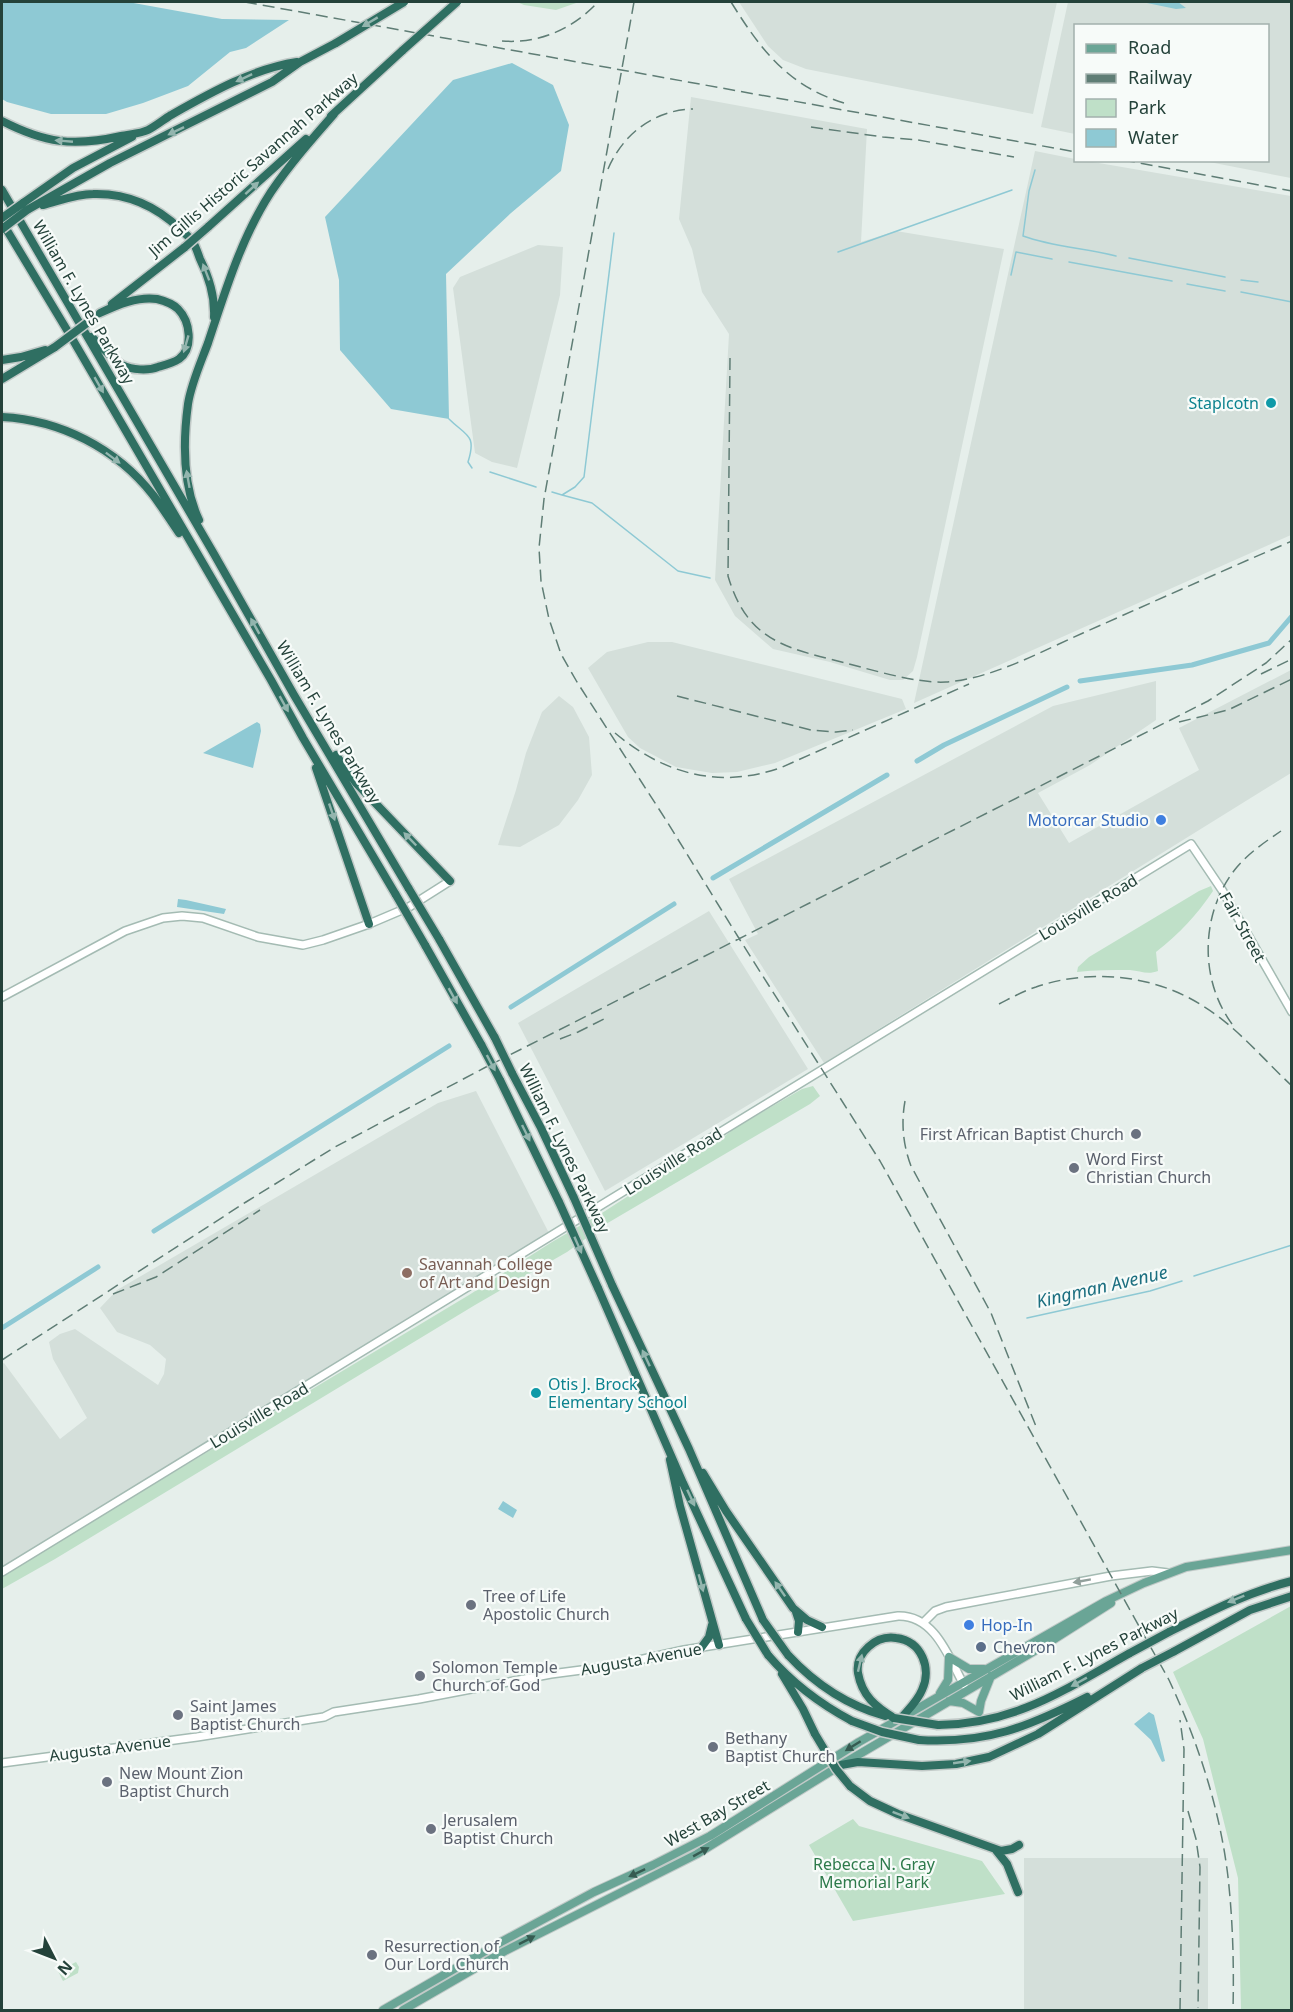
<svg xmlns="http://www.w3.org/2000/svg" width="1293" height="2012" viewBox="0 0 1293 2012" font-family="'Noto Sans',sans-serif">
  <rect width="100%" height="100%" fill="#e6efeb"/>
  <path fill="#d4dfda" d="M739,2H1057L1033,114L806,69L783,60L768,46Z
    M1068,2H1291V178L1204,161L1268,160V26H1076L1075,134L1041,127Z
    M691,97L867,129L861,242L896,231L1004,249L917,657L913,671L903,680H890L830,662L773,649L735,616L715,580L729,334L702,292L692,249L679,219Z
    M1035,151L1075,159L1076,160L1087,161L1291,196V535L914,703Z
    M538,245L563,247L560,295L517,468L492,462L475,453L453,288L460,277Z
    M648,642H672L902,699L906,709L775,763L737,772L712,773L676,767L640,748L628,737L588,668L607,652Z
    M1291,670V773L824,1063L745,940L758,934L729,879L1053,706L1156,681V720L1090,765L1038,793L1069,843L1199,770L1179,728Z
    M559,696L573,707L589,737L592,775L578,800L559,825L520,847L498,845L516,790L526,753L542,712Z
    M709,911L808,1069L605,1191L518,1023Z
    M476,1091L551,1237L2,1572V1364L4,1363L60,1439L87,1418L53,1359L49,1342L60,1334L75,1329L158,1385L164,1374L166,1359L150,1345L117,1332L100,1308L117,1290L438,1103Z
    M1024,1858H1208V2010H1024Z"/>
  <path fill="#bfe0c8" d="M517,2H579L556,10L524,5Z
    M1211,886L1213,891C1196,916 1180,933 1156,952L1158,971C1148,975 1140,971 1130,970C1112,970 1095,970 1077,972L1078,967L1089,957L1199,891Z
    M813,1086L820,1096L810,1104L606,1224L567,1252L475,1305L55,1559L2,1589V1576L19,1565L469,1295L552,1242L602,1213L673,1167L712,1146L735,1128L802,1089Z
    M1291,1606V2010H1241L1238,1878L1203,1739L1173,1672Z
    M853,1819L859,1826L982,1861L1005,1894L853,1921L809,1845Z
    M76,1962L79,1967L78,1973L63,1981L58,1971Z"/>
  <path fill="#8ec9d4" d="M2,2H128L222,19L289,20L246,48L230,52L188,86L143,103L106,114H51L7,102L2,99Z
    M1142,2H1178L1186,8L1176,9Z
    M512,63L553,85L569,125L561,171L511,213L446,274L449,419L391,409L340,350L339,280L325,217L453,80Z
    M257,722L260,724L261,731L253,768L203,753Z
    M178,899L186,900L226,909L224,914L177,907Z
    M503,1501L517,1510L513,1518L498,1509Z
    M1149,1712L1154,1715L1165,1761L1162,1762L1151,1740L1134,1724Z"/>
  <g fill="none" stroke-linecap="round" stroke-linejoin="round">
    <path stroke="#8ec9d4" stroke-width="1.5" d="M1035,170L1029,191L1023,236C1053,247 1085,248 1116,256
      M838,252L1012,190
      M1129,258L1225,277
      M1069,262L1172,281
      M1011,275L1016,252L1052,259
      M1241,280L1258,282
      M1187,284L1225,291
      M1241,292L1292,302
      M449,419C466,436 477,434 468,462L472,468
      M490,472L536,487
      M552,492L562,495L575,487L584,477L614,233
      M562,495L592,503L678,571L710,578
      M1194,1276L1292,1245
      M1027,1318L1150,1291L1182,1281"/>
    <path stroke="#8ec9d4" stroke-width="5" d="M1080,681L1192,665L1269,643L1292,616
      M917,761L944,745L1067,687
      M713,878L887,775
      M511,1007L674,904
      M154,1231L449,1046
      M2,1328L98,1267"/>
    <g stroke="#a4bbb3" stroke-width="10">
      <path id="secondary" d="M2,997L125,931L163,918L182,916L203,918L258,937L303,945L323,940L369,924L409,907L450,881
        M2,1572L1191,844L1222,890L1292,1012
        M923,1623L935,1611L946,1607L1111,1576L1152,1571L1168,1573
        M2,1763L197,1737L311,1719L324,1717L334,1712L419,1699L551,1674L612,1666L684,1650L898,1616C935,1615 949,1658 964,1685"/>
    </g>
    <g stroke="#c2cac8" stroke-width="10">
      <path id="primary" d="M949,1657L969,1669H984
        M940,1693L948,1680L949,1657
        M949,1701L963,1703L979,1712L981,1701L991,1676
        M383,2010L501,1942L594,1892L653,1865L710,1836L859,1742L1106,1601L1144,1583L1186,1567L1292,1550
        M403,2010L505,1951L697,1854L841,1765L1048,1643L1111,1603"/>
    </g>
    <g stroke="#c2cac8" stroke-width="11">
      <path id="highway" d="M331,116L403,50
        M2,121C45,143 73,147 121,136C129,134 140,134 148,130C156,126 163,120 171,115C210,93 252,69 297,62
        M2,190L214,554L294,695L409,889
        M23,203L73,168L132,137
        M43,205C59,201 76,194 93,194C126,193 156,206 180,229C184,233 190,237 193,242C196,247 198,254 200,259C209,277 215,296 214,317
        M27,210L110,163L272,82L300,62L336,43
        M2,222L70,335L271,680L303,738L396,895
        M208,227L306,139
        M112,304L185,247
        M92,337C101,346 111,358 122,365C132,370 148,371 158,367C165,365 173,363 179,359C194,348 190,321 178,309C173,304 165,301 157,299C138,296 117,305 100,313
        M2,360L21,357L45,350
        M2,379L55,347
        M2,417C60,420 116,448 153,495C162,507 170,520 179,533
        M199,520C183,486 183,441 188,404C191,384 201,362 208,343C225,292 241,238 271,192C290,164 312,139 334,114
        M336,755L356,783L450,881
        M316,768L369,924
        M439,939L495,1038
        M425,945L482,1046
        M512,1073L541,1128L574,1198
        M500,1080L559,1202
        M612,1285L689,1449L763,1620
        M598,1288L683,1483L746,1619
        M670,1460L680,1506L719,1645
        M703,1473L726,1511L793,1608L807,1620L822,1627
        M796,1612L799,1621L798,1632
        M1169,1632C1209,1612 1248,1592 1292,1581
        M701,1648L709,1637L712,1625
        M1173,1652L1250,1610L1292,1596
        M768,1655C792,1683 820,1704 852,1721
        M788,1655C815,1684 846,1705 885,1716
        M782,1674L803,1709L815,1734
        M894,1718C876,1707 862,1696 858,1673C855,1653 876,1635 896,1638C922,1641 932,1669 922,1690C918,1700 910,1708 903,1716
        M938,1725C1016,1724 1064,1690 1130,1653
        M919,1740C987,1744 1028,1727 1087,1697
        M841,1765L858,1762L922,1766L956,1764L989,1757L1038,1734L1142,1668
        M850,1786L870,1801L898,1814L1001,1851L1012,1849L1019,1845
        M995,1849L1007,1864L1018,1892"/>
    </g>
    <use href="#secondary" stroke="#fff" stroke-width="7"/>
    <use href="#primary" stroke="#6aa596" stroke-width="8"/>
    <use href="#highway" stroke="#2f6f62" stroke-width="8"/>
    <path stroke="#5f7d75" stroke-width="1.5" stroke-dasharray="12 6" stroke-linecap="butt" d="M245,2L1076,152
      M634,2L544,499L539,548L541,581L549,619L561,654L577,682L666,820L740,940L880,1161L1169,1680C1198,1742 1220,1809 1228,1877C1233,1922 1234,1966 1233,2010
      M731,2C761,50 788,86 844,103
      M502,41C539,44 573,29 598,2
      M811,127L883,137L918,140L1014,157
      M1123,160L1292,191
      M608,169C623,134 654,110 693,109
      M730,358L728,576C745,633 776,646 830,659C863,667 915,684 946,682C992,679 1042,651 1083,633C1153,602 1222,571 1292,541
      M1261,674L1292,659
      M677,696L811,730L836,732L853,730
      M1179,722L1228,710L1292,679
      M615,733C664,774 719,789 780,768L969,684
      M999,1004C1011,998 1023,991 1036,987C1091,968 1155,975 1203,1006C1237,1027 1263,1059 1292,1086
      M1232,1024C1198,978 1201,910 1237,867C1250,852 1265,842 1281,831
      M560,1039L578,1032L604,1019
      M905,1101C901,1123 903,1145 911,1166L991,1313L1037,1429
      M113,1294L156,1277L260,1210
      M2,1360L246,1202L335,1147L486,1067L1208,701L1266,663L1292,639
      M1188,1811L1196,1839L1200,1867L1198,2008
      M1180,2010L1184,1749L1180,1720"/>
    <g stroke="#c2cac8" stroke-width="11" stroke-linecap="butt">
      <path id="highway-bridge" d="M336,43L404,2
        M403,50L457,2
        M2,218L23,203
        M2,229L27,210
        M185,247L208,227
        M55,347L95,317
        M409,889L439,939
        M396,895L425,945
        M495,1038L512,1073
        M482,1046L500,1080
        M574,1198L612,1285
        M559,1202L598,1288
        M746,1619L768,1655
        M763,1620L788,1655
        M1130,1653L1169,1632
        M1142,1668L1173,1652
        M894,1718L938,1725
        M852,1721L882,1732L919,1740
        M815,1734L836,1769L850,1786"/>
    </g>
    <use href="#highway-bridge" stroke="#2f6f62" stroke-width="8"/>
  </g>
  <defs><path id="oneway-solid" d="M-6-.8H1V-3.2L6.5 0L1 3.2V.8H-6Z" transform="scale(1.5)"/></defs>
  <g fill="#93b5ae">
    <use href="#oneway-solid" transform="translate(370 22) rotate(149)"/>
    <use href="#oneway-solid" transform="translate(244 78) rotate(155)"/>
    <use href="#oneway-solid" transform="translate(176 131) rotate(154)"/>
    <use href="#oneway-solid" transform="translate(64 141) rotate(-175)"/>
    <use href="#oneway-solid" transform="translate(252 188) rotate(-42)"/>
    <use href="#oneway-solid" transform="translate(206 272) rotate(-111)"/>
    <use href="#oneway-solid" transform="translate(186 344) rotate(106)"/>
    <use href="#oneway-solid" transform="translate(99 385) rotate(60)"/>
    <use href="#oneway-solid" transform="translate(113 458) rotate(37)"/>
    <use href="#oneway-solid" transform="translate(188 479) rotate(-100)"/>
    <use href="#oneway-solid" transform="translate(255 626) rotate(-119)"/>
    <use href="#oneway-solid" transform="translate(284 704) rotate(61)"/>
    <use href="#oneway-solid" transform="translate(332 812) rotate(71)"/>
    <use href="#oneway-solid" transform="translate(410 839) rotate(-134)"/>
    <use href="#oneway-solid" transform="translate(453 996) rotate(61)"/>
    <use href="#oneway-solid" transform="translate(491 1063) rotate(62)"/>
    <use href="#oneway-solid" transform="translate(526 1133) rotate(64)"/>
    <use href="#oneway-solid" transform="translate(578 1245) rotate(66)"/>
    <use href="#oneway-solid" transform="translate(646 1358) rotate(-115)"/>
    <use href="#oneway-solid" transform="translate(691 1498) rotate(65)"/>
    <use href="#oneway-solid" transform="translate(701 1583) rotate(75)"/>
    <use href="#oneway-solid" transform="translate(780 1589) rotate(-125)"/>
    <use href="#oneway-solid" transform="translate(1236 1599) rotate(158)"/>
    <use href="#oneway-solid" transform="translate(860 1663) rotate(-77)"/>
    <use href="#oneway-solid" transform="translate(1079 1682) rotate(151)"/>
    <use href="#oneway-solid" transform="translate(962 1762) rotate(-8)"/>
    <use href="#oneway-solid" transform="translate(901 1815) rotate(21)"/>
  </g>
  <use fill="#92a09c" href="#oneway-solid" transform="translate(1082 1581) rotate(170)"/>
  <g fill="#365b51">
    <use href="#oneway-solid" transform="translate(853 1746) rotate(148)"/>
    <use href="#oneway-solid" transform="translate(701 1852) rotate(-29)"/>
    <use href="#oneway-solid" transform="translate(637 1873) rotate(155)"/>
    <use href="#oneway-solid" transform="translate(527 1940) rotate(-27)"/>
  </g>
  <g fill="#0f9aa8" stroke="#f7fbf9" stroke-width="2">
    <circle cx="1271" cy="403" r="6"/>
    <circle cx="536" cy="1393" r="6"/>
  </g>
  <g fill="#3f7fe0" stroke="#f7fbf9" stroke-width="2">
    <circle cx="1161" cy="820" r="6"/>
    <circle cx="969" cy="1625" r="6"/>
  </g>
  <g fill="#6b7280" stroke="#f7fbf9" stroke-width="2">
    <circle cx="1136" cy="1134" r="6"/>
    <circle cx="1074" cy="1168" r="6"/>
    <circle cx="471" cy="1605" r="6"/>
    <circle cx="420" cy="1676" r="6"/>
    <circle cx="178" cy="1715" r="6"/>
    <circle cx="713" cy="1747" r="6"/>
    <circle cx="107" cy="1782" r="6"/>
    <circle cx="431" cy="1829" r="6"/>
    <circle cx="372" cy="1955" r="6"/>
  </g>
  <circle fill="#8d6e63" stroke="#f7fbf9" stroke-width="2" cx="407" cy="1273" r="6"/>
  <circle fill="#5c6f8a" stroke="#f7fbf9" stroke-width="2" cx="981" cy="1647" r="6"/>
  <g text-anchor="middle" stroke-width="4.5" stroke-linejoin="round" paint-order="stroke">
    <g font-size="16" fill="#24423a" stroke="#f7fbf9">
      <text transform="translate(253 164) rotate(-41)" y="6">Jim Gillis Historic Savannah Parkway</text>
      <text transform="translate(84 302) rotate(60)" y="6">William F. Lynes Parkway</text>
      <text transform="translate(329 722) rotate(59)" y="6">William F. Lynes Parkway</text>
      <text transform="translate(1088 907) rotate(-31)" y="6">Louisville Road</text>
      <text transform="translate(1243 927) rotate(61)" y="6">Fair Street</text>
      <text transform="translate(565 1148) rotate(64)" y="6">William F. Lynes Parkway</text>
      <text transform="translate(673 1161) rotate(-32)" y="6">Louisville Road</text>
      <text transform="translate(259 1415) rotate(-31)" y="6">Louisville Road</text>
      <text transform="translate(1094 1654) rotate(-27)" y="6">William F. Lynes Parkway</text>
      <text transform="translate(641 1659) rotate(-10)" y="6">Augusta Avenue</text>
      <text transform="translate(110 1748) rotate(-7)" y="6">Augusta Avenue</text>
      <text transform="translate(717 1813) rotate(-30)" y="6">West Bay Street</text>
    </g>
    <g font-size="16" fill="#0d838f" stroke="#f7fbf9" text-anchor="end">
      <text x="1259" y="409">Staplcotn</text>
      <text x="548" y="1390" text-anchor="start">Otis J. Brock<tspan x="548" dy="18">Elementary School</tspan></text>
    </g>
    <g font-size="16" fill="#366cbe" stroke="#f7fbf9" text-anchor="end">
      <text x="1149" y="826">Motorcar Studio</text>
      <text x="981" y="1631" text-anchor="start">Hop-In</text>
    </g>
    <g font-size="16" fill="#5b616d" stroke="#f7fbf9" text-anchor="start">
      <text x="1124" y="1140" text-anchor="end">First African Baptist Church</text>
      <text x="1086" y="1165">Word First<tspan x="1086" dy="18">Christian Church</tspan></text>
      <text x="483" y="1602">Tree of Life<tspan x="483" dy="18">Apostolic Church</tspan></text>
      <text x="432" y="1673">Solomon Temple<tspan x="432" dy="18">Church of God</tspan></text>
      <text x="190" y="1712">Saint James<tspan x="190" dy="18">Baptist Church</tspan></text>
      <text x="725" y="1744">Bethany<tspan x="725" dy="18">Baptist Church</tspan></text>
      <text x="119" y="1779">New Mount Zion<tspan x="119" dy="18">Baptist Church</tspan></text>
      <text x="443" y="1826">Jerusalem<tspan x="443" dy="18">Baptist Church</tspan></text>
      <text x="384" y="1952">Resurrection of<tspan x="384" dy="18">Our Lord Church</tspan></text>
    </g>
    <g font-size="16" fill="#785e54" stroke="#f7fbf9" text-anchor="start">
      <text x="419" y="1270">Savannah College<tspan x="419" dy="18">of Art and Design</tspan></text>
    </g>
    <g font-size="16" fill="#4e5e75" stroke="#f7fbf9" text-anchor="start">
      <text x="993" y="1653">Chevron</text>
    </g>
    <g font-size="16" fill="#2d7a4b" stroke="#f7fbf9">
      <text x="874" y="1870">Rebecca N. Gray<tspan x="874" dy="18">Memorial Park</tspan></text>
    </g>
    <g font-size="18" font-style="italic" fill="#1c6f80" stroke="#f7fbf9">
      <text transform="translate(1102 1287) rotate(-13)" y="6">Kingman Avenue</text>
    </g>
  </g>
  <rect width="1293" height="2012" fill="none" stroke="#24423a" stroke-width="6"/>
  <rect x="1074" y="24" width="195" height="138" fill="#f7fbf9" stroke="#a3b1ad" stroke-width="1.5"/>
  <rect x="1086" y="44" width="30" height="9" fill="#6aa596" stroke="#a3b1ad" stroke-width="1.5"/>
  <text x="1128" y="54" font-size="18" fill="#24423a">Road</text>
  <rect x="1086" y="74" width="30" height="9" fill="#5f7d75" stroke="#a3b1ad" stroke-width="1.5"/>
  <text x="1128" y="84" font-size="18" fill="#24423a">Railway</text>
  <rect x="1086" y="99" width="30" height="18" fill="#bfe0c8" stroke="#a3b1ad" stroke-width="1.5"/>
  <text x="1128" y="114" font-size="18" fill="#24423a">Park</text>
  <rect x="1086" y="129" width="30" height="18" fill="#8ec9d4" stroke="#a3b1ad" stroke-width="1.5"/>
  <text x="1128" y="144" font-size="18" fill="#24423a">Water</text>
  <g transform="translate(54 1958) rotate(132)" stroke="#f7fbf9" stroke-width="4.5" paint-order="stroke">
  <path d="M0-4.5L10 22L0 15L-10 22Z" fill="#24423a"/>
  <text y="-9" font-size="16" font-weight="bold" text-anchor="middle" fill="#24423a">N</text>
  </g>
</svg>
